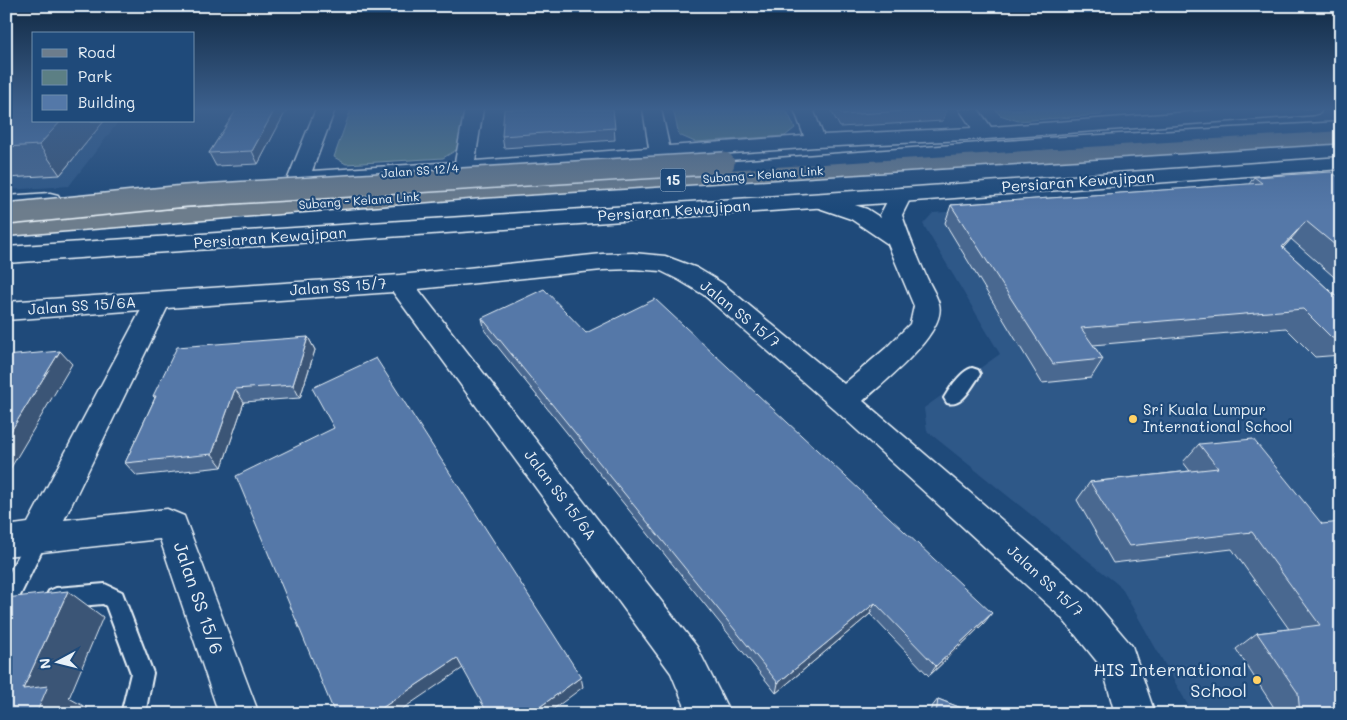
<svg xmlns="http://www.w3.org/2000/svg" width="1347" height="720" viewBox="0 0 1347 720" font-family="Mali,sans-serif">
  <rect width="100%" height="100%" fill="#1f4a7a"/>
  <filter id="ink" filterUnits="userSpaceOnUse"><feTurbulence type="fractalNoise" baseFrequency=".02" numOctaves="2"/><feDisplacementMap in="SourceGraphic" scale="10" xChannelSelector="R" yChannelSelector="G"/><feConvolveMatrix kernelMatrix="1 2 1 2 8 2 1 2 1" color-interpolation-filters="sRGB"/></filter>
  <g filter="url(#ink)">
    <path fill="#2f5888" d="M6,109L34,121H119L69,186L6,190Z
      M1341,183V714H1193L1121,587L927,431L924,408L1000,354L923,224L933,213Z"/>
    <path fill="#5c7f84" stroke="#a2b8be" d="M351,109H464L458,149L443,158L346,164L334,157Z
      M673,109H786L795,128L785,136L695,142L679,135Z
      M995,109H1106L1101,115L1018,121L1000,115Z"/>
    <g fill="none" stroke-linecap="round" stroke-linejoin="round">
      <g stroke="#e8f1f8" stroke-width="4">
        <path id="service" d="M972,368L978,370L980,374L978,378C970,389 962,407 947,403L944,398C950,388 961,371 972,368Z
          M38,529L45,532L48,538L14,608L6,611V579L31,532Z
          M105,584L122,592L153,673L145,714H121L131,673L106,606L103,604L56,608L49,605L45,598L49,591L56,588Z"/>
      </g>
      <g stroke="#e8f1f8" stroke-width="3">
        <path id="minor" d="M316,109H335L312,171L455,162L465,109H483L475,161L649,148L643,109H661L669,146L804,136L794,109H813L823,135L972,128L959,109H978L991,127L1230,109H1322L1320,113L1313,115L986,139L816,147L309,184L292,182L288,178Z
          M901,188L909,190L912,195L902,215C909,236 917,256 926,276C930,285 936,294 939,304C947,333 883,383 863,401L1087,593L1132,646L1155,714H1115L1103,669L1061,617L834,409L704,295L679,280L661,271L633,269L602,270L418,289L697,647L729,711L728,714H688L671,673L393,292L167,308L64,520L167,509L184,516L259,714H219L160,539L6,556V526L28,523L141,310L6,320V302L400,275L602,254L633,253L665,256L697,268L722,283L844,384L886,348L910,324L914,306L888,244L851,219L813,206L810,201L813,196L821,194L867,209L881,218L880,215L893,190Z
          M50,193L58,195L61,200L58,205L6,210V196Z"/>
      </g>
      <g stroke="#e8f1f8" stroke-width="3">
        <path id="secondary" d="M1341,122V134L1046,150L696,176L689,174L686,170L689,166L696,164L1046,138Z
          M1341,157V169L901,202L6,263V247L901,188Z"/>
      </g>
      <g stroke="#e8f1f8" stroke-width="3">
        <path id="primary" d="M1341,131V143L476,198L6,236V222L476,186Z"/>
      </g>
      <use href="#service" fill="#1f4a7a" fill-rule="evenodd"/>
      <use href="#minor" fill="#1f4a7a" fill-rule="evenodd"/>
      <use href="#secondary" fill="#1f4a7a" fill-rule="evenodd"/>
      <use href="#primary" fill="#6d7d8c" fill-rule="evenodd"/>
      <g stroke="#e8f1f8" stroke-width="24" stroke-linecap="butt">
        <path id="primary-bridge" d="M6,214L185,196L724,163"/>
      </g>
      <use href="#primary-bridge" stroke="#6d7d8c" stroke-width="21"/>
    </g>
    <path fill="#486790" stroke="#e8f1f8" d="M6,109L34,121H104L60,175L6,178Z
      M237,109H287L258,164L216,166L209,153Z
      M613,109L615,140L504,148L502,136Z
      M830,109H947L943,121L840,127Z
      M1254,177L1341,179V283L1291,239L1283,248L1341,301V355L1315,357L1286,328L1093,345L1103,359L1091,378L1042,383L945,223L951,205L1249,184Z
      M482,318L586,333L984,623L929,676L870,614L776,693L485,331Z
      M308,337L315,350L300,398L244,402L222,467L137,476L125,463L155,398L153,396Z
      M1199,444L1322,524L1341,714H1274L1273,706L1236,649L1257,633L1289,629L1232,549L1113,563L1077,500L1090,482L1190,471L1183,462Z
      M1341,450V464L1334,456Z
      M938,699L977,714H930L931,708Z"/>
    <path fill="#3b5476" stroke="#e8f1f8" d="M275,109H287L258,164L252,151Z
      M61,121H104L60,175L39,145Z
      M1306,221L1291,239L1267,266L1282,247Z
      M308,337L315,350L300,398L293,385Z
      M60,351L72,364L6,476V439Z
      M235,389L244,402L222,467L212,454Z
      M68,591L103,617L69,698L87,708L85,714H36L23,689Z
      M875,603L870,614L776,693L778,683Z
      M992,613L984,623L929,676L936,666Z
      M457,658L463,668L395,714H373Z
      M581,677L583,687L547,714H530Z"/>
    <path fill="#5478a8" stroke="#e8f1f8" d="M6,109H34V121H61L39,145L6,147Z
      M237,109H275L252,151L209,153Z
      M504,109H613L615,128L502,136Z
      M839,109H936L842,115Z
      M1331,172L1341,179V250L1306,221L1282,247L1341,301V338H1332L1303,309L1081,328L1103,359L1053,364L951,205L1262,183L1254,177Z
      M544,289L586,333L655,299L992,613L936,666L875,603L778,683L482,318Z
      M308,337L293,385L235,389L212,454L125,463L156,396H153L177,347Z
      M60,351L6,439V356Z
      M376,358L581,677L530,714H488L457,658L373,714H335L236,476L334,428L312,388Z
      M1253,439L1322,524L1341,522V714H1300L1298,693L1257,633L1320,625L1252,532L1129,546L1090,482L1218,468L1199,444Z
      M68,591L23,689L48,686L36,714H6V598Z
      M938,699L977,714H936Z"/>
  </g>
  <linearGradient id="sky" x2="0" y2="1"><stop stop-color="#112943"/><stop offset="0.52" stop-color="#3c608d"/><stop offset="1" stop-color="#3c608d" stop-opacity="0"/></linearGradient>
  <rect width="1347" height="210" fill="url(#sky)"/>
  <g fill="#ffd166" stroke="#1f4a7a" stroke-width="2">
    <circle cx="1133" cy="419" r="5"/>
    <circle cx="1257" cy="680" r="5"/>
  </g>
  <g text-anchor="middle" stroke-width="4.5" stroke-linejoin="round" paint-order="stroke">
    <g font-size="12" fill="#e8f1f8" stroke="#1f4a7a">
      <text transform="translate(420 171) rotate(-4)" y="4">Jalan SS 12/4</text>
      <text transform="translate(763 175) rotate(-4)" y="4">Subang - Kelana Link</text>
      <text transform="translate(359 201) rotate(-4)" y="4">Subang - Kelana Link</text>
    </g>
    <rect fill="#1f4a7a" stroke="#acbfd2" stroke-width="1" x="660.5" y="168.5" width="25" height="23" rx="4"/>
    <g font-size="14" font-weight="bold" fill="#e8f1f8">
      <text x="673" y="185">15</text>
    </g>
    <g font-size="15" fill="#e8f1f8" stroke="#1f4a7a">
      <text transform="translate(1078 182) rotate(-4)" y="5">Persiaran Kewajipan</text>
      <text transform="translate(674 211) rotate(-4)" y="5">Persiaran Kewajipan</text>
      <text transform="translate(270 238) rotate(-4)" y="5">Persiaran Kewajipan</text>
      <text transform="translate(338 287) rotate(-4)" y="5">Jalan SS 15/7</text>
      <text transform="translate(82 306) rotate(-4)" y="5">Jalan SS 15/6A</text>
      <text transform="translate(740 314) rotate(39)" y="5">Jalan SS 15/7</text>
      <text transform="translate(560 495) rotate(53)" y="5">Jalan SS 15/6A</text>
      <text transform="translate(1045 581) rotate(43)" y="5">Jalan SS 15/7</text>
    </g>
    <g font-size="15" fill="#e8f1f8" stroke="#1f4a7a" text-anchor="start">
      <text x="1143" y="415">Sri Kuala Lumpur<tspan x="1143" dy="17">International School</tspan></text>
    </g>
    <g font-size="18" fill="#e8f1f8" stroke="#1f4a7a">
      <text transform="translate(198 598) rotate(71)" y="6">Jalan SS 15/6</text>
    </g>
    <g font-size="18" fill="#e8f1f8" stroke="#1f4a7a" text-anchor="end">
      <text x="1247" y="676">HIS International<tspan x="1247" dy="21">School</tspan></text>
    </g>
  </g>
  <rect width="1347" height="720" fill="none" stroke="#1f4a7a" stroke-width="25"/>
  <rect x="12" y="12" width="1322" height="695" fill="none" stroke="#e8f1f8" stroke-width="2" filter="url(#ink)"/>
  <rect x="32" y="32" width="162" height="90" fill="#1f4a7a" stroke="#6f8dac"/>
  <rect x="42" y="49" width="25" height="8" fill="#6d7d8c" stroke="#6f8dac"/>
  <text x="78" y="58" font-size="15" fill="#e8f1f8">Road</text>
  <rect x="42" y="70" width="25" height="15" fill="#5c7f84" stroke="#6f8dac"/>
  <text x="78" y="82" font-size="15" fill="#e8f1f8">Park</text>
  <rect x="42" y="95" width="25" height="15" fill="#5478a8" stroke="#6f8dac"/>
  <text x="78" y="108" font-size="15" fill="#e8f1f8">Building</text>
  <g transform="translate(58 662) rotate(263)" stroke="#1f4a7a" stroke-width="4" paint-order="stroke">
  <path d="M0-4L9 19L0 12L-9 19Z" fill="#e8f1f8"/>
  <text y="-8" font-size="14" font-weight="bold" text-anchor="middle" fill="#e8f1f8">N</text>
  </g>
</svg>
